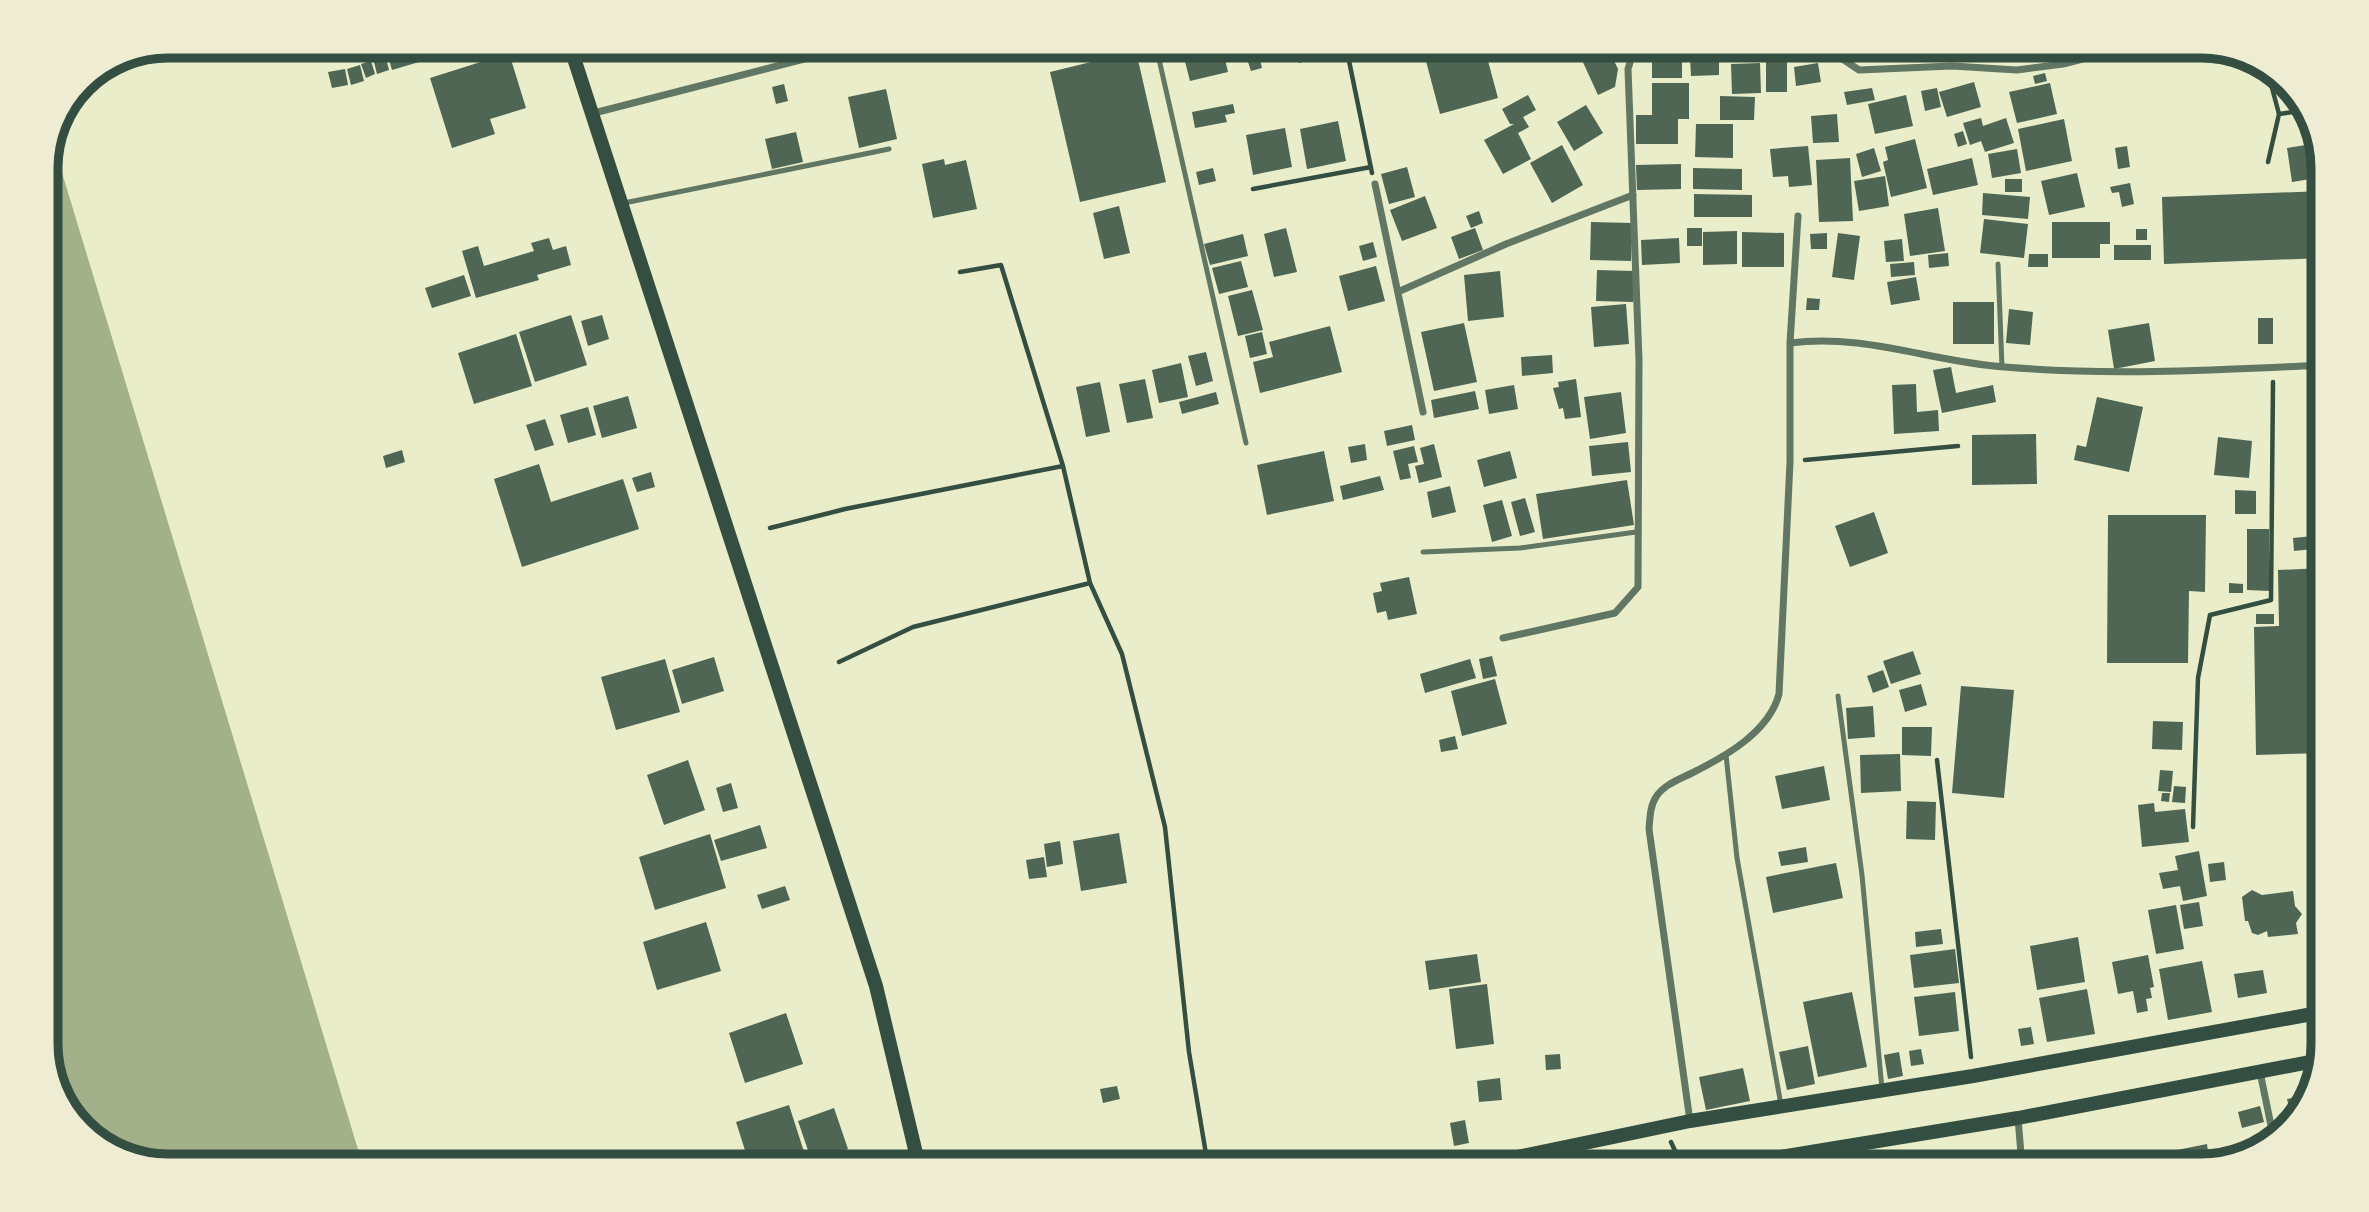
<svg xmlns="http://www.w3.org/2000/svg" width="2369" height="1212" viewBox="0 0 2369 1212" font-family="Arial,sans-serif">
  <rect width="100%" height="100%" fill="#e9edc9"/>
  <path fill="#a3b18a" d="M53,143L363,1166H167L114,1154L66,1113L46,1053V160Z"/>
  <path fill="#4f6655" d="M423,46H457L427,56Z
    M1181,46H1222L1228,72L1190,81Z
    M1294,46H1330L1332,55L1299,63Z
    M1422,46H1484L1498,98L1440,114Z
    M1607,46L1618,69L1615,87L1598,95L1581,58Z
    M1858,46H1880L1860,52Z
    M2017,46H2040L2041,47L2018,51Z
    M415,48L419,62L392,70L388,56Z
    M1136,51L1166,182L1080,202L1050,72Z
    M509,53L526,108L490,119L495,134L452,148L430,78Z
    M1259,55L1262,68L1251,71L1247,59Z
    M1719,56V75L1691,76L1690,57Z
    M386,58L389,70L377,74L374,62Z
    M1682,59V78H1652V60Z
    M371,61L375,74L366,78L361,64Z
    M1766,62H1787V92H1766Z
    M1760,63L1761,93L1732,94L1731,64Z
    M1818,63L1821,82L1796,86L1794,67Z
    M360,65L364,81L351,85L347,69Z
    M345,69L348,85L332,88L328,72Z
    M2045,73L2047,81L2035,84L2033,76Z
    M1974,82L1981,107L1947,117L1939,92Z
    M1652,83H1689V119H1678V144H1636V115H1652Z
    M2050,83L2057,114L2017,123L2009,92Z
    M784,84L788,101L776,104L772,87Z
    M1872,88L1875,100L1847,105L1844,92Z
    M1937,88L1941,107L1925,111L1921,91Z
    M886,89L897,139L859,148L848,97Z
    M1528,95L1536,110L1523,117L1529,127L1518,133L1531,159L1503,174L1484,140L1514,124H1510L1502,109Z
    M1906,95L1913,126L1875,134L1868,104Z
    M1720,96L1755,97L1754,120H1720Z
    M1233,104L1235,113L1225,115L1227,122L1195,128L1192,112Z
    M1586,105L1603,133L1574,151L1557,122Z
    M1837,114L1839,142L1813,143L1811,116Z
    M1981,118L1983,126L2006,118L2014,143L1985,152L1981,141L1970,145L1963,123Z
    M2064,119L2072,161L2026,171L2018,129Z
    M1338,121L1346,161L1307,169L1300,129Z
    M1696,124H1733V158L1695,157Z
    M1285,128L1292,167L1253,175L1246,135Z
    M1963,131L1967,144L1958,147L1954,134Z
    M796,132L803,162L772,169L765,139Z
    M1915,139L1927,188L1891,197L1883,162L1888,160L1885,147Z
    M2318,143L2323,160V177L2292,182L2287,148Z
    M1562,145L1583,185L1552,203L1530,163Z
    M1808,146L1812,185L1789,187L1788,176L1773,177L1770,149Z
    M2127,146L2130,167L2118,169L2115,148Z
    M1874,148L1881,171L1862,177L1856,154Z
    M2017,149L2021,173L1992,178L1988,154Z
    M1850,158L1853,221L1819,222L1816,160Z
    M1972,158L1978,185L1933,195L1927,169Z
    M944,159L945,165L966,160L977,209L933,218L922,164Z
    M1681,164V189L1637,190L1636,165Z
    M1407,167L1415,197L1389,204L1381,174Z
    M1213,168L1216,181L1199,185L1196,172Z
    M1693,168L1742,169V190L1693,189Z
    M2077,173L2085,207L2049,215L2041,181Z
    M1885,176L1889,206L1859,211L1854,181Z
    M2005,179H2022V192H2005Z
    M2130,183L2134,204L2122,207L2119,192L2112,193L2110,187Z
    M2323,191V258L2164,264L2162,197Z
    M1983,193L2030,197L2028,219L1982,215Z
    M1694,194L1752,195V217H1694Z
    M1425,196L1437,228L1402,241L1390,210Z
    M1119,206L1130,253L1104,259L1093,213Z
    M1938,208L1945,251L1910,256L1904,214Z
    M1479,211L1483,223L1471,228L1466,216Z
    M1984,219L2028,224L2024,258L1980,253Z
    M1591,222L1632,223L1631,261L1590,260Z
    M2052,222H2110V244H2100V258H2052Z
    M1286,228L1297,272L1274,277L1264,234Z
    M1475,228L1483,250L1459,259L1451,237Z
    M1687,228H1702V246H1687Z
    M2136,229H2147V240H2136Z
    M1737,231V264L1703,265V232Z
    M1742,232L1784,233V267H1742Z
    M1827,233V249H1811L1810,234Z
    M1838,233L1860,236L1854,280L1832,277Z
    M1243,234L1248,256L1210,265L1204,244Z
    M549,238L553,250L566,246L571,265L537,275L539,280L476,298L462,251L478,246L484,266L534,251L531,243Z
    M1679,238L1680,263L1642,265L1641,240Z
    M1902,239L1904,261L1886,262L1884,241Z
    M1373,242L1377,257L1363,261L1359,246Z
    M2114,245H2151V260H2114Z
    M1948,253L1949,266L1929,268L1928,255Z
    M2029,254H2048V267H2028Z
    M1241,261L1248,287L1219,294L1212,268Z
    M1914,262L1915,275L1891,277L1890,264Z
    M1376,266L1385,301L1348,311L1339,276Z
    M1597,270L1634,271L1633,302L1596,301Z
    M1500,271L1504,317L1468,321L1464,275Z
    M464,275L471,296L432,308L425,288Z
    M1916,277L1920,300L1891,305L1887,282Z
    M1252,290L1263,330L1238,336L1228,296Z
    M1807,298L1820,299L1819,310H1806Z
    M1953,302H1994V344H1953Z
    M1626,304L1629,344L1594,347L1591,307Z
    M2009,309L2033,312L2030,345L2006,343Z
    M571,315L587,365L535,382L519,332Z
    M602,315L609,339L588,346L581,321Z
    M2258,318H2273V344H2258Z
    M1464,323L1477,382L1434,391L1421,332Z
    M2149,323L2155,361L2114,369L2108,330Z
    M1330,326L1342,372L1260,393L1253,362L1273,357L1269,342Z
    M1262,332L1267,354L1250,358L1245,336Z
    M516,334L532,386L474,404L458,353Z
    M1206,352L1213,381L1196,386L1188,356Z
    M1552,355L1553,373L1522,376L1521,357Z
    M1181,363L1188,397L1159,403L1152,370Z
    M1951,367L1956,393L1993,385L1996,402L1942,413L1933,370Z
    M1145,379L1153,418L1127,423L1119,384Z
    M1576,379L1581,417L1565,419L1563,408L1559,409L1553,388L1559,387L1558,382Z
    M1100,382L1110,432L1086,437L1076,387Z
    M1916,384L1917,412L1938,410L1939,431L1894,434L1892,385Z
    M1514,385L1518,409L1489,414L1485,390Z
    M1475,391L1479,409L1434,418L1431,400Z
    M1216,392L1219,404L1182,414L1179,402Z
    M1621,392L1626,433L1590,439L1584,397Z
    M628,396L637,428L602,438L593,406Z
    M2097,397L2143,407L2129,472L2074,460L2077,445L2086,447Z
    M588,407L596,435L568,443L560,415Z
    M545,419L554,445L535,451L526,425Z
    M1412,425L1415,440L1387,446L1384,431Z
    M2036,434L2037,484L1972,485V435Z
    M2218,437L2252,441L2249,478L2214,475Z
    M1628,442L1631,472L1592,476L1589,446Z
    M1365,444L1367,460L1351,463L1348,447Z
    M1434,444L1442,477L1419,483L1415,466L1424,464L1420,448Z
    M1414,446L1418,462L1408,464L1411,478L1400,480L1393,451Z
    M402,450L405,462L386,468L383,456Z
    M1324,451L1334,501L1267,515L1257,465Z
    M1510,451L1517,478L1484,487L1477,460Z
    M539,464L551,502L623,479L639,529L522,567L494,479Z
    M651,472L655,487L637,492L632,478Z
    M1380,476L1384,490L1343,500L1340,486Z
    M1627,480L1634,525L1543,539L1536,494Z
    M1450,486L1456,512L1432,518L1427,492Z
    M2235,490L2256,491V514H2235Z
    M1525,498L1535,532L1520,536L1511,502Z
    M1502,500L1512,536L1492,542L1483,505Z
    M1874,512L1888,553L1850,567L1835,526Z
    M2108,515H2206L2205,592L2189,591L2188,663H2107Z
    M2247,529H2269V591L2247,590Z
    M2323,535V548L2294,551L2293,538Z
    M2323,568V753L2256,755L2254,627L2279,626L2278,570Z
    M1409,577L1417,614L1388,620L1386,611L1377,613L1373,593L1382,591L1380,583Z
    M2229,583L2243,584V593H2229Z
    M2256,614H2274V624H2256Z
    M1913,651L1921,674L1891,684L1883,661Z
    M1492,656L1497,676L1483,679L1479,659Z
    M714,657L724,691L682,704L672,670Z
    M665,659L680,712L616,730L601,677Z
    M1470,659L1476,678L1425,693L1420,674Z
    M1883,670L1889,687L1873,693L1867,676Z
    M1495,679L1507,724L1462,736L1451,691Z
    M1921,684L1927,705L1905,712L1899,690Z
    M1961,686L2014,690L2004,798L1952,793Z
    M1873,706L1875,737L1848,739L1846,708Z
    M2153,721L2183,722L2182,750L2152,749Z
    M1902,727H1932L1931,756L1902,755Z
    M1455,736L1458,749L1441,752L1439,740Z
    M1900,754L1901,791L1861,793L1860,755Z
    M688,760L705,810L664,825L647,775Z
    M1824,766L1830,800L1782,809L1775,776Z
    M2160,770L2173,771L2171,792L2158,791Z
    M2323,772V849H2315L2310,773Z
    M731,783L738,808L723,812L716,788Z
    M2174,786L2186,787L2185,803L2172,802Z
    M2162,793H2170L2169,802L2161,801Z
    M1907,801L1936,802L1935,840L1906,839Z
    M2154,803L2155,812L2185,809L2189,842L2142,847L2138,805Z
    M760,825L767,848L721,861L714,840Z
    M1119,833L1127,883L1081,891L1073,841Z
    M710,834L726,888L655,910L639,857Z
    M1060,841L1063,864L1047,867L1044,844Z
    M1806,847L1808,862L1781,866L1778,852Z
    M2199,851L2207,896L2183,901L2180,886L2163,889L2159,873L2178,870L2175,856Z
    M1044,857L1047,877L1029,879L1026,860Z
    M2224,862L2226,880L2210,882L2208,864Z
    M1836,863L1843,898L1773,913L1766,877Z
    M785,886L790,900L762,909L757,895Z
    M2252,890L2262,895L2293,891L2295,906L2302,914L2296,923L2298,934L2268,937L2267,931L2258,935L2252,933L2248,921H2245L2242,897Z
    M2312,897H2323V911L2312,912Z
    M2199,902L2203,926L2184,929L2180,905Z
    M2176,905L2184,949L2156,954L2148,910Z
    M706,922L721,971L657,990L643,942Z
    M1941,929L1943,944L1916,947L1915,932Z
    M2078,937L2085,982L2037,990L2030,946Z
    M1955,949L1959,983L1914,988L1910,955Z
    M1477,954L1481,982L1429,990L1425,961Z
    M2148,955L2154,987L2150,988L2152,998L2146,999L2148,1011L2137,1013L2133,991L2118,994L2112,962Z
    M2202,961L2212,1012L2168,1020L2159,969Z
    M2263,970L2267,993L2238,998L2234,974Z
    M1487,984L1494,1044L1456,1049L1449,989Z
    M2087,989L2095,1034L2047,1042L2039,998Z
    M1852,992L1867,1067L1818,1077L1803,1002Z
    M1955,992L1959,1031L1919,1036L1914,997Z
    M786,1013L803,1064L745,1083L729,1033Z
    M2031,1027L2034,1044L2021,1046L2018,1029Z
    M1808,1046L1815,1084L1787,1090L1779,1052Z
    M1921,1049L1924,1064L1911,1066L1909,1051Z
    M1899,1052L1903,1076L1888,1079L1884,1055Z
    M1560,1054L1561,1069L1546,1070L1545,1055Z
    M1743,1068L1750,1101L1706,1110L1699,1077Z
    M1500,1078L1502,1100L1479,1102L1477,1081Z
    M1117,1086L1120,1099L1103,1103L1100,1089Z
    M2303,1096L2304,1101L2310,1100L2292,1120L2287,1099Z
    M789,1105L805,1155L770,1166H750L736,1122Z
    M2260,1106L2264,1122L2242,1128L2238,1112Z
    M834,1108L848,1149L812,1162L798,1121Z
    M1465,1120L1469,1143L1454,1146L1450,1123Z
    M2207,1144L2209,1159L2179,1164L2177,1150Z
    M855,1151L858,1166H844L842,1154Z"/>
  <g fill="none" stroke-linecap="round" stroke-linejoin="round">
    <path stroke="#344e41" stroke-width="4.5" d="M1346,46L1372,173
      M2267,69L2279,114L2268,162
      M2279,114L2306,110
      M1253,189L1371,167
      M960,272L1001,265L1063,466L1090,583L1122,654L1165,827L1189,1052L1208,1166
      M1805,460L1958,446
      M770,528L845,509L1063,466
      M839,662L913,627L1090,583
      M1937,760L1971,1057
      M2193,827L2198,678L2210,615L2271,600L2273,382
      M1671,1142L1682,1166"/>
    <path stroke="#617663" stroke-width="5" d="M1156,46L1246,443
      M624,203L889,149
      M1998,264L2002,367
      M1423,552L1520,548L1636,532
      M1838,696L1862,875L1882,1089
      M1726,755L1737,858L1781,1105"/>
    <path stroke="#617663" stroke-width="7" d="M1823,46L1859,70L1952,66L2017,70L2063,64L2134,46
      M594,113L855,46
      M1375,184L1423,412
      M1400,291L1506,244L1633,195
      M1790,343C1864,333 1932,362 2005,367C2111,376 2217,370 2323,365
      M1503,638L1615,613L1638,587L1639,360L1628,69L1635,46
      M2260,1072L2274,1140
      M2018,1118L2022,1166
      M1690,1121L1649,829C1650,818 1650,806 1656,797C1663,785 1680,779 1692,773C1726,756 1769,732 1779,694L1790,462V343L1798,216
      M1838,1149L1840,1166"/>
    <path stroke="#344e41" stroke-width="14" d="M570,46L876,986L919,1166
      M1474,1166L1690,1121L1973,1076L2323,1012
      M1725,1166L2018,1118L2320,1060"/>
  </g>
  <path d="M0 0H2369V1212H0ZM168 58H2201A110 110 0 0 1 2311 168V1044A110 110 0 0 1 2201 1154H168A110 110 0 0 1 58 1044V168A110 110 0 0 1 168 58Z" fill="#eeecd3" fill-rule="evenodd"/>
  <path fill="none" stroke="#344e41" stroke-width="9" d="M168 58H2201A110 110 0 0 1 2311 168V1044A110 110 0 0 1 2201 1154H168A110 110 0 0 1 58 1044V168A110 110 0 0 1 168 58Z"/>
</svg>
